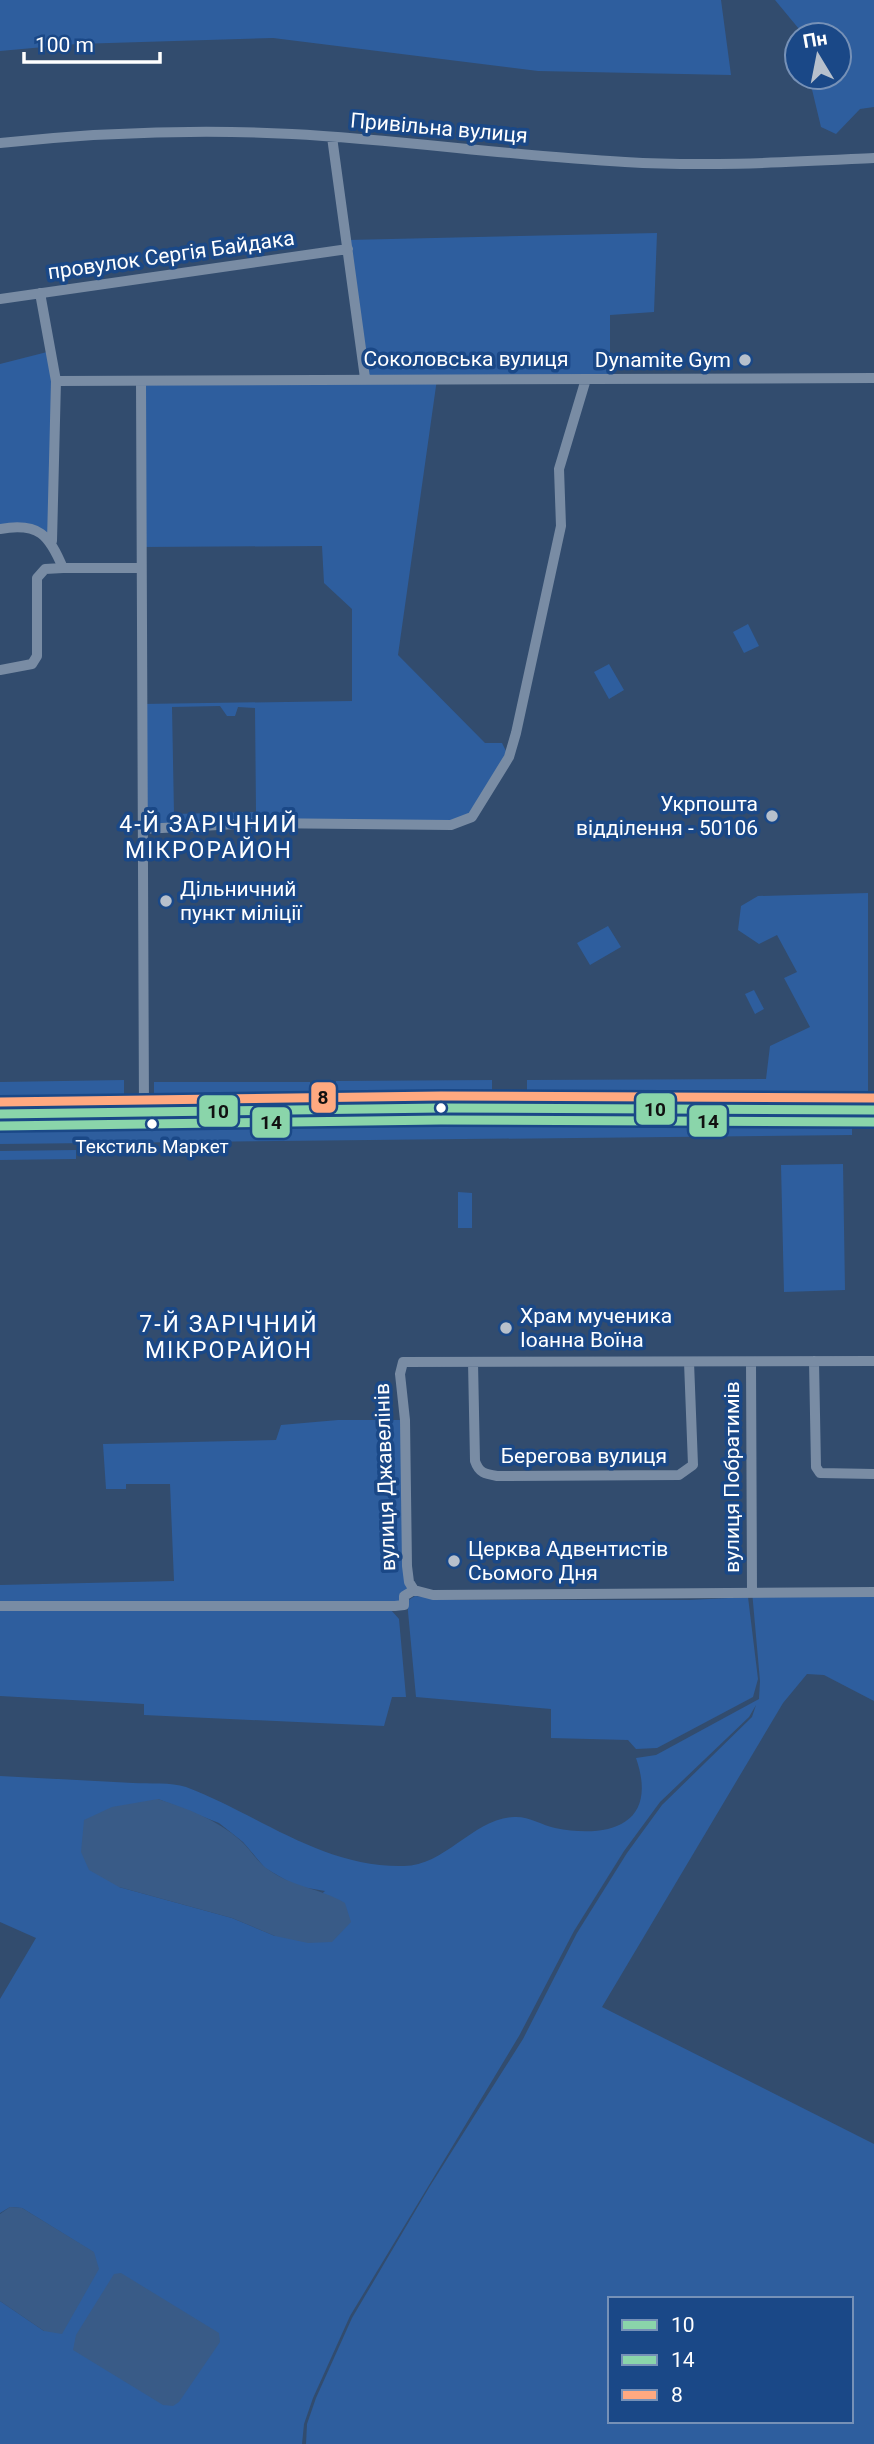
<svg xmlns="http://www.w3.org/2000/svg" width="874" height="2444" viewBox="0 0 874 2444" font-family="Roboto,sans-serif">
  <rect width="100%" height="100%" fill="#324c6e"/>
  <path fill="#2e5e9e" fill-rule="evenodd" d="M0,0H721L731,75L538,71L273,38L77,44L0,51Z
    M775,0H874V107L860,109L836,134L821,127L809,77H839V35H804Z
    M657,233L654,312L610,315V379H437L398,655L485,743H502L509,757L472,817L451,825L143,829L141,704L352,701V609L324,583L322,546L141,547V381L364,378L347,240ZM220,706L227,716H235L238,707L255,708L256,812L174,814L172,707Z
    M51,351L52,541L42,533L0,529V364Z
    M748,624L759,646L744,653L733,632Z
    M609,664L624,690L609,699L594,672Z
    M868,893V1102L766,1101L765,1092H527V1080L766,1079L770,1046L810,1027L784,978L797,972L777,935L759,944L738,930L741,906L758,896Z
    M608,926L621,947L590,965L577,943Z
    M754,990L764,1009L755,1014L745,994Z
    M124,1080V1095L0,1097V1082Z
    M492,1080V1092L336,1093V1081Z
    M154,1082H310V1094H154Z
    M852,1122V1135L0,1144V1131Z
    M76,1150V1159L0,1160V1151Z
    M843,1164L845,1290L784,1292L781,1165Z
    M458,1192L472,1193V1228H458Z
    M338,1420H405L407,1566L414,1590L391,1610L399,1619L406,1697H392L384,1726L144,1715V1704L0,1696V1585L174,1581L170,1484H126V1489H106L103,1444L276,1440L281,1425Z
    M752,1591L874,1592V1701L824,1675L807,1674L783,1703L602,2007L874,2144V2444H306L307,2424L316,2398L352,2318L430,2186L523,2039L577,1933L627,1853L662,1805L752,1717L756,1705L749,1717L660,1802L624,1851L574,1931L519,2036L350,2316L313,2398L304,2424L302,2444H0V2301L44,2331L93,2252L22,2208L10,2207L0,2213V1999L36,1938L0,1922V1776C44,1778 89,1781 133,1783C149,1784 171,1782 186,1787C258,1814 322,1868 404,1866C445,1866 474,1818 514,1817C528,1816 542,1825 555,1828C610,1839 659,1824 636,1758L656,1755L759,1699L760,1681ZM158,1799L219,1823L243,1842L265,1868L296,1886L325,1891L275,1936L232,1918L119,1887ZM610,2299H851V2421H610Z
    M415,1596L457,1600H689L748,1597L758,1679L753,1697L657,1748L636,1749L628,1740L551,1738V1709L416,1697L407,1601Z"/>
  <path fill="#395b87" d="M158,1799C188,1809 216,1819 240,1840C250,1849 257,1861 266,1868C291,1887 320,1888 345,1903L351,1922L332,1942L308,1943L275,1936L232,1918L119,1887L89,1870L81,1852L84,1820L112,1807Z
    M10,2207L22,2208L94,2252L99,2269L62,2334L44,2331L0,2301V2214Z
    M121,2273L219,2333L220,2342L179,2402L173,2406L163,2405L73,2350L76,2335L114,2274Z"/>
  <g fill="none" stroke-linecap="round" stroke-linejoin="round">
    <path stroke="#798ca4" stroke-width="10" d="M332,137L365,378
      M0,143C96,133 195,129 292,134C403,140 513,156 625,162C708,167 791,162 874,158
      M40,293L56,381L52,541
      M0,299L348,249
      M56,381L874,378
      M141,381L144,1112
      M0,529C39,522 49,535 63,568H141
      M0,670L32,664L37,656V578L45,569L63,568
      M143,829L256,823L451,825L472,817L509,757L516,733L561,526L559,469L586,379
      M814,1361L816,1467L820,1473L874,1474
      M473,1362L475,1461C479,1473 485,1474 497,1476L679,1475L693,1465L689,1362
      M751,1362L752,1591
      M414,1590L409,1582L407,1566L405,1420L400,1374L403,1362L874,1361
      M414,1590L433,1595L874,1592
      M0,1606H395L404,1605V1596L414,1590"/>
    <path stroke="#75889f" stroke-width="16" d="M0,1114L441,1108L874,1110"/>
    <g stroke="#1a4887" stroke-width="14">
      <path id="bus-1" d="M0,1114L441,1108L874,1110"/>
    </g>
    <g stroke="#1a4887" stroke-width="14">
      <path id="bus-2" d="M0,1126L441,1120L874,1122"/>
    </g>
    <g stroke="#1a4887" stroke-width="14">
      <path id="bus-3" d="M0,1102L441,1096L874,1098"/>
    </g>
    <use href="#bus-1" stroke="#8ad5aa" stroke-width="9"/>
    <use href="#bus-2" stroke="#8ad5aa" stroke-width="9"/>
    <use href="#bus-3" stroke="#ffa980" stroke-width="9"/>
  </g>
  <g fill="#b7c0cc" stroke="#1a4887" stroke-width="2.5">
    <circle cx="745" cy="360" r="7"/>
    <circle cx="772" cy="816" r="7"/>
    <circle cx="166" cy="901" r="7"/>
    <circle cx="506" cy="1328" r="7"/>
    <circle cx="454" cy="1561" r="7"/>
  </g>
  <g fill="#fff" stroke="#1a4887" stroke-width="2.5">
    <circle cx="441" cy="1108" r="6"/>
    <circle cx="152" cy="1124" r="6"/>
  </g>
  <g text-anchor="middle" stroke-width="7" stroke-linejoin="round" paint-order="stroke">
    <g font-size="19" fill="#fff" stroke="#1a4887">
      <text x="152" y="1153">Текстиль Маркет</text>
    </g>
    <g font-size="21" fill="#fff" stroke="#1a4887">
      <text transform="translate(439 128) rotate(5)" y="7">Привільна вулиця</text>
      <text transform="translate(171 255) rotate(-8)" y="7">провулок Сергія Байдака</text>
      <text x="466" y="366">Соколовська вулиця</text>
      <text x="584" y="1463">Берегова вулиця</text>
      <text transform="translate(385 1477) rotate(-92)" y="7">вулиця Джавелінів</text>
      <text transform="translate(732 1477) rotate(-90)" y="7">вулиця Побратимів</text>
    </g>
    <g font-size="21" fill="#fff" stroke="#1a4887" text-anchor="start">
      <text x="731" y="367" text-anchor="end">Dynamite Gym</text>
      <text x="758" y="811" text-anchor="end">Укрпошта<tspan x="758" dy="24">відділення - 50106</tspan></text>
      <text x="180" y="896">Дільничний<tspan x="180" dy="24">пункт міліції</tspan></text>
      <text x="520" y="1323">Храм мученика<tspan x="520" dy="24">Іоанна Воїна</tspan></text>
      <text x="468" y="1556">Церква Адвентистів<tspan x="468" dy="24">Сьомого Дня</tspan></text>
    </g>
    <g font-size="23" letter-spacing="2" fill="#fff" stroke="#1a4887">
      <text x="209" y="832">4-Й ЗАРІЧНИЙ<tspan x="209" dy="26">МІКРОРАЙОН</tspan></text>
      <text x="229" y="1332">7-Й ЗАРІЧНИЙ<tspan x="229" dy="26">МІКРОРАЙОН</tspan></text>
    </g>
  </g>
  <g stroke="#1a4887" stroke-width="2.5">
    <rect x="310" y="1081" width="27" height="33" rx="7" fill="#ffa980"/>
    <rect x="635" y="1092" width="41" height="34" rx="7" fill="#8ad5aa"/>
    <rect x="198" y="1094" width="41" height="34" rx="7" fill="#8ad5aa"/>
    <rect x="688" y="1104" width="40" height="34" rx="7" fill="#8ad5aa"/>
    <rect x="251" y="1106" width="40" height="33" rx="7" fill="#8ad5aa"/>
  </g>
  <g font-size="19" text-anchor="middle" font-weight="bold" fill="#111">
    <text x="323" y="1104">8</text>
    <text x="655" y="1116">10</text>
    <text x="218" y="1118">10</text>
    <text x="708" y="1128">14</text>
    <text x="271" y="1129">14</text>
  </g>
  <rect x="608" y="2297" width="245" height="126" fill="#1a4887" stroke="#7691b7" stroke-width="2"/>
  <rect x="622" y="2320" width="35" height="10" fill="#8ad5aa" stroke="#7691b7" stroke-width="2"/>
  <text x="671" y="2332" font-size="21" fill="#ffffff">10</text>
  <rect x="622" y="2355" width="35" height="10" fill="#8ad5aa" stroke="#7691b7" stroke-width="2"/>
  <text x="671" y="2367" font-size="21" fill="#ffffff">14</text>
  <rect x="622" y="2390" width="35" height="10" fill="#ffa980" stroke="#7691b7" stroke-width="2"/>
  <text x="671" y="2402" font-size="21" fill="#ffffff">8</text>
  <g transform="translate(818 56) rotate(350)"><circle r="33" fill="#1a4887" stroke="#7691b7" stroke-width="2"/>
  <path d="M0-5L12 26L0 18L-12 26Z" fill="#b7c0cc"/>
  <text y="-10" font-size="19" font-weight="bold" text-anchor="middle" fill="#ffffff">Пн</text>
  </g>
  <path d="M24 52v10h136v-10" fill="none" stroke="#ffffff" stroke-width="3.5"/>
  <text x="35" y="52" font-size="21" fill="#ffffff" stroke="#1a4887" stroke-width="5" paint-order="stroke">100 m</text>
</svg>
